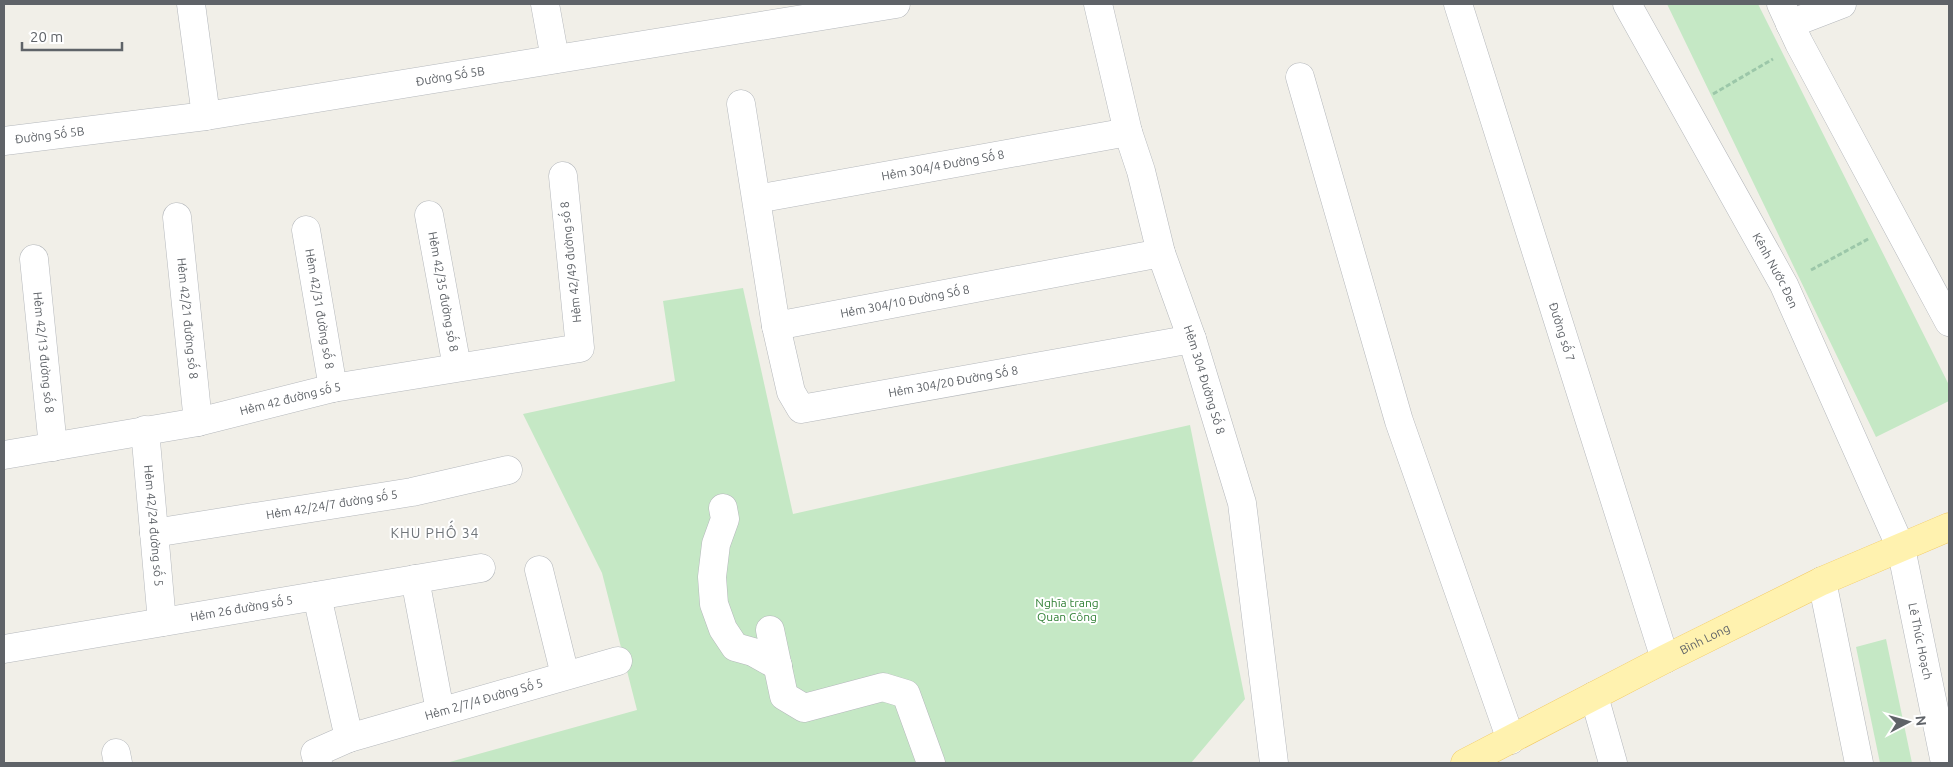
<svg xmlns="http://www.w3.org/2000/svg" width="1953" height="767" viewBox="0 0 1953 767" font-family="Ubuntu,sans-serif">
  <rect width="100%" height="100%" fill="#f1efe8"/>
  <path fill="#c5e8c5" d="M1667,4H1758L1949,385V401L1876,437Z
    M743,288L793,514L1190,425L1245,699L1191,763H446L637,710L602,573L523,414L675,381L663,301Z
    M1886,639L1912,763H1880L1856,647Z"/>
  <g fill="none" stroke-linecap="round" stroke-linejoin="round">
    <g stroke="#b5b8bc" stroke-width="29">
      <g id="minor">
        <path d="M191,4L206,116"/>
        <path d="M545,4L555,59"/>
        <path id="s1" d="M1098,4L1128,132L1141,171L1161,253L1192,339L1242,503L1274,763"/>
        <path id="s2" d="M1458,4L1665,659"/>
        <path id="s3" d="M1627,4L1784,285L1901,548L1945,763"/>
        <path d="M1781,4L1799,43L1949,322"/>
        <path d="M1790,24L1842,4"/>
        <path d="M1300,77L1399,421L1511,740"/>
        <path id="s4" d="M741,104L776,326L1161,253"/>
        <path id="s5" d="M4,141L206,116L896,4"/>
        <path id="s6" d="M757,199L1128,132"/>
        <path id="s7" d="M429,215L457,367"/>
        <path id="s8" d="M177,217L198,422"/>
        <path id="s9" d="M306,230L333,388"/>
        <path id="s10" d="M34,259L53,447"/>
        <path id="s11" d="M776,326L791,392L801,409L1192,339"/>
        <path id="s12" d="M145,430L162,622"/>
        <path id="s13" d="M4,455L198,422L333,388L580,348L563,176"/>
        <path d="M723,508L725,519L716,544L712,577L714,604L723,629L735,647L753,652L778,666"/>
        <path id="s14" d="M154,533L412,492L508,470"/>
        <path d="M539,570L565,675"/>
        <path d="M415,579L440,711"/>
        <path d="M1822,581L1859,763"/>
        <path d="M317,596L349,738"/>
        <path d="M770,630L784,696L804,708L883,687L906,694L931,763"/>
        <path id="s15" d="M4,649L481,568"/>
        <path d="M1594,696L1613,763"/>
        <path d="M116,753L118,763"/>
        <path id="s16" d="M318,763L315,753L349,738L618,661"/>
      </g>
    </g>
    <g stroke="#f2c960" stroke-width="29">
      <g id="major">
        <path id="s17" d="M1465,763L1665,659L1822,581L1949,527"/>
      </g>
    </g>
    <path stroke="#9cc7a9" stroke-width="3" stroke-dasharray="5 2.5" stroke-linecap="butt" d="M1713,94L1773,59
      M1811,270L1870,238"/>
    <use href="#minor" stroke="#fff" stroke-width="28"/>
    <use href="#major" stroke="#fff2af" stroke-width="28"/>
  </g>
  <g text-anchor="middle" stroke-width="4" stroke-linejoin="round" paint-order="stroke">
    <g font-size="12" fill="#5f6368" stroke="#fff">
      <text dy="4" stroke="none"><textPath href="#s5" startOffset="451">Đường Số 5B</textPath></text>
      <text dy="4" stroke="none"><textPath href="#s5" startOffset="46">Đường Số 5B</textPath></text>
      <text dy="4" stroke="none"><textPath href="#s6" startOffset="189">Hẻm 304/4 Đường Số 8</textPath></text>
      <text transform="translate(571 262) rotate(-96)" y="4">Hẻm 42/49 đường số 8</text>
      <text dy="4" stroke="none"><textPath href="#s3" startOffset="305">Kênh Nước Đen</textPath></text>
      <text dy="4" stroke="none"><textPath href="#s7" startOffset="78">Hẻm 42/35 đường số 8</textPath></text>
      <text dy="4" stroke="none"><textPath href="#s4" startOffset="356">Hẻm 304/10 Đường Số 8</textPath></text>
      <text dy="4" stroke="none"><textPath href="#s9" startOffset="80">Hẻm 42/31 đường số 8</textPath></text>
      <text dy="4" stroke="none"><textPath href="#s8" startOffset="102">Hẻm 42/21 đường số 8</textPath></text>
      <text dy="4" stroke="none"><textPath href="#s2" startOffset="344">Đường số 7</textPath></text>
      <text dy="4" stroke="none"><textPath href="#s10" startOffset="94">Hẻm 42/13 đường số 8</textPath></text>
      <text dy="4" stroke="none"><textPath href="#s1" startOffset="391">Hẻm 304 Đường Số 8</textPath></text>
      <text dy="4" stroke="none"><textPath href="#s11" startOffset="242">Hẻm 304/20 Đường Số 8</textPath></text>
      <text dy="4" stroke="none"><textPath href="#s13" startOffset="292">Hẻm 42 đường số 5</textPath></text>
      <text dy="4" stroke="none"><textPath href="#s14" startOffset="180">Hẻm 42/24/7 đường số 5</textPath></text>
      <text dy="4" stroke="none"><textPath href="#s12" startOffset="96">Hẻm 42/24 đường số 5</textPath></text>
      <text dy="4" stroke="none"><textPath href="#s15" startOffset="241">Hẻm 26 đường số 5</textPath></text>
      <text dy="4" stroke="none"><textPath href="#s17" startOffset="270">Bình Long</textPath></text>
      <text dy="4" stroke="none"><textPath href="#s3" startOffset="705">Lê Thúc Hoạch</textPath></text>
      <text dy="4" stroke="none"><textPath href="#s16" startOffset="188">Hẻm 2/7/4 Đường Số 5</textPath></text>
    </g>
    <g font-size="12" fill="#348238" stroke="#fff">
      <text x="1067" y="607">Nghĩa trang<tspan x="1067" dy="14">Quan Công</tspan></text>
    </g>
    <g font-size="14" letter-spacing="1" fill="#70757a" stroke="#fff">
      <text x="435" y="538">KHU PHỐ 34</text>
    </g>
  </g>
  <rect width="1953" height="767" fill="none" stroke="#5f6368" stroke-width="10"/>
  <g transform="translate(1908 722) rotate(84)" stroke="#ffffff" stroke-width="4" paint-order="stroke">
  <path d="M0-4L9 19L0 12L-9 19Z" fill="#5f6368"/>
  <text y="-8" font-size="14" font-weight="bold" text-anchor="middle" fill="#5f6368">N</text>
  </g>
  <path d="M22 42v8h100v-8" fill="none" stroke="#5f6368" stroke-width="2.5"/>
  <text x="30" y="42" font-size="15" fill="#5f6368" stroke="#ffffff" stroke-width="4" paint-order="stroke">20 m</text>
</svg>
